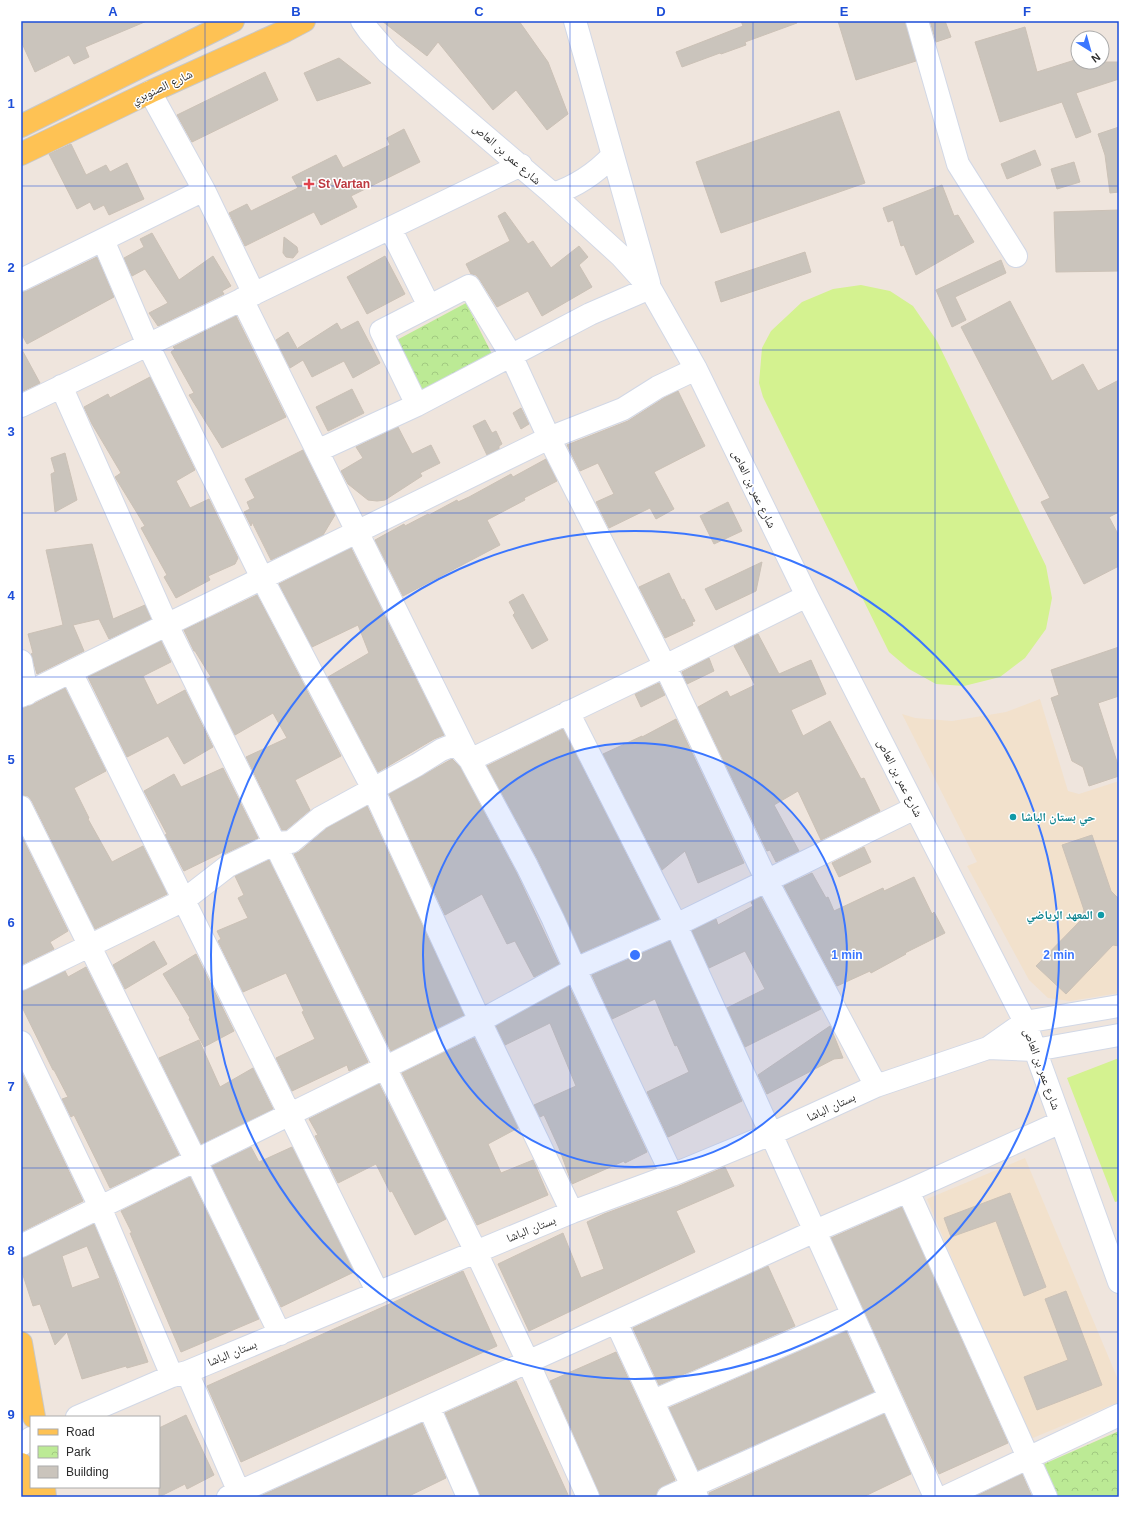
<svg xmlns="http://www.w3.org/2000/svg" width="1140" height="1518" viewBox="0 0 1140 1518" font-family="Arial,'Noto Naskh Arabic',sans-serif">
  <defs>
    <pattern id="park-crowns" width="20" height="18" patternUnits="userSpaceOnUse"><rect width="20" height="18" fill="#bcea95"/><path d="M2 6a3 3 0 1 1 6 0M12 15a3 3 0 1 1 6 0" fill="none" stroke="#a2c981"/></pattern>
  </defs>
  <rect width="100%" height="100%" fill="#efe5dd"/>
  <path fill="#f2e1cc" d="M1040,699L1068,791L1079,794L1119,781V993L1070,1001L1048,998L1029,980L967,866L977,862L902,714L915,718L952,721L1006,712Z
    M1025,1158L1119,1382V1402L1028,1440L927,1199Z"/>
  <path fill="url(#park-crowns)" d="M466,303L492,354L422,391L395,341Z
    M1119,1431V1497H1058L1044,1464Z"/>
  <path fill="#d4f290" d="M861,285L890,291L913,306L937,341L1046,566L1052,598L1046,629L1025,658L1000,677L964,686L936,684L909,669L889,652L763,397L759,383L762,348L771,331L802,302L833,289Z
    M1119,1058V1201L1115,1202L1067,1078Z"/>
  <path fill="#cac4bc" stroke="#cbc1b6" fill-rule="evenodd" d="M21,21H147L85,47L89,57L74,64L69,55L35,72L21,41Z
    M382,21H519L548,62L568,114L547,130L516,90L493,110L438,42L427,56Z
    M741,21H796L797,23L745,42L746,45L721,54L720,53L682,67L676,52L743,26Z
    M838,21H905L916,61L856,80Z
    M930,21H945L951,37L936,42Z
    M1025,27L1037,72L1078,59V62H1119V79L1076,93L1091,132L1076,138L1062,102L1000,122L975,42Z
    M339,58L371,83L317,101L304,73Z
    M265,72L278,100L192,142L177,115Z
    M839,111L865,183L721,233L696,162Z
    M1119,127V192L1110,193L1105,155L1098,134Z
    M404,129L420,162L351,196L357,207L321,225L314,212L245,246L229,213L247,204L251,211L298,188L292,177L336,155L343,168L390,145L387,138Z
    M71,144L86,175L106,165L110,172L127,163L144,199L109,215L104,205L94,210L90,202L77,209L49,154Z
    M1035,150L1041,165L1007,179L1001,164Z
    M1074,162L1080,182L1057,189L1051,169Z
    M942,185L954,216L958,215L974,242L916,275L904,245L901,246L893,220L888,222L883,208Z
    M1119,210V271L1056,272L1054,212Z
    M505,212L528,244L533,241L551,268L579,246L588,257L579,265L592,287L542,316L528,291L497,307L480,280L476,275L471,274L466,264L510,241L498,216Z
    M152,233L179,280L213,256L231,286L222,291L224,294L158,326L149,313L168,303L145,269L132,276L124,258L144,247L140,239Z
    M284,237L297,247L298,252L293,258L286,257L283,253Z
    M805,252L811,272L721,302L715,282Z
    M385,256L405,294L367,314L347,277Z
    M97,257L114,297L27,344L21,333V292L27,291Z
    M1001,260L1006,273L955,297L966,320L952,327L936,290Z
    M1010,301L1052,381L1083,364L1098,391L1119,380V512L1109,517L1119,536V566L1084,584L1041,502L1050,498L961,327Z
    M236,316L286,417L222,448L189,395L194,393L171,352L175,349L173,347Z
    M358,321L380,363L353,378L344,361L312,377L303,360L290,368L276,340L288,332L298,350V348L337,323L341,330Z
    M21,348L40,383L21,392Z
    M150,377L195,470L176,481L190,508L209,499L238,558L235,564L208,576L210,580L176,598L164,577L167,575L141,528L145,526L115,477L121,473L92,424L84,407L108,394L110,398Z
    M352,389L364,413L328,431L316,407Z
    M678,391L705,446L654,472L674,509L656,519L650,508L609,528L596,502L614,494L598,463L580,471L567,445L628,421L664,398Z
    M521,408L529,424L521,429L513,413Z
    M485,420L492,433L496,431L502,444L499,446V449L487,455L473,426Z
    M398,427L412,454L431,445L440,463L420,473L422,476L385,500L377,501L368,500L348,484L341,471L363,458L356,447Z
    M303,450L335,515L323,535L271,560L252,522L251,526L244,512L250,509L247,502L255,498L245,479Z
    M65,453L77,500L55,512L51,474L55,472L51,458Z
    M546,459L557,481L524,498L525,500L487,520L500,545L403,596L375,540L404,524L405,526L428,514L429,515L457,500L458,502L469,497L511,474L513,477Z
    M728,502L742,531L714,544L700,516Z
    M92,544L113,619L145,605L151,619L109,639L99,619L73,625L84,651L37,674L31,654L33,653L28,634L63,625L46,550Z
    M351,548L444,735L434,739L378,772L328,677L369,653L358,625L312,647L279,584Z
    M762,562L756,591L716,610L705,589Z
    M669,573L682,600L684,599L695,621L692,622L693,625L665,638L639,587Z
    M523,594L548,640L532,649L513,615L515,613L509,602Z
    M257,595L341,756L295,780L310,810L286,830H282L246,757L287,738L273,713L235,735L207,679L211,677L195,651H194L184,630Z
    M758,634L779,674L811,660L826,694L791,710L803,736L830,721L861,779L864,778L880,811L821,840L798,791L774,805L799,851L776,862L770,850L767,851L698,707L727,691L730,697L755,685L734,646Z
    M161,641L171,662L143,676L157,705L185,690L213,747L184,764L168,736L127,757L88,677Z
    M1119,647V696L1098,703L1119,768V776L1089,786L1083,767L1072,761L1051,698L1059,695L1051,670Z
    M709,658L714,671L687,684L682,672Z
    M659,683L665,695L641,707L635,694Z
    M65,688L106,771L74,788L89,818L88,819L112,862L143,846L167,894L95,929L32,801L28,796L21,795V708L30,706Z
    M676,719L744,863L698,883L685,851L662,870L603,754L642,736V737Z
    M563,729L659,919L581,953L538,860L487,766Z
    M452,759L460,767L516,872L559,964L534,977L515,941L507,944L482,894L445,915L389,794Z
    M223,768L258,838L224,854L223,852L184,871L165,835L167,834L144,791L174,774L181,787Z
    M367,806L464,1015L391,1051L294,854L299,852L327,828Z
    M21,835L68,931L50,942L54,949L21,965Z
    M1092,835L1111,891L1119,899V946L1113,945L1066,994L1036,966L1081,920L1084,910L1062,845Z
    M864,847L871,862L839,877L832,863Z
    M269,860L368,1062L349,1071L347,1065L292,1091L276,1058L315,1039L302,1012L304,1011L286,973L243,992L218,941L221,939L217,931L248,918L238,898L244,895L235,876Z
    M812,873L826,898L828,897L834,911L883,888L884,891L914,877L932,914L934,912L945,933L905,953L906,954L871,973L870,971L837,986L784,886Z
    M761,897L821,1009L745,1047L727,1008L765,989L745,951L709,968L692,931L716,919L718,925L753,906L751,902Z
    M154,941L167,964L125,989L113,965Z
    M670,941L742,1101L668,1137L647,1092L689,1072L677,1045L675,1046L655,999L612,1019L592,975Z
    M196,954L234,1031L204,1047L189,1019L190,1018L163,974Z
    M86,967L179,1155L110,1188L74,1115L71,1117L62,1099L68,1097L54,1070H53L21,1005V991L26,990L65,971L68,977Z
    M569,986L647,1152L625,1163L624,1161L572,1184L559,1148L544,1115L540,1117L534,1105L576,1086L550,1023L505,1045L496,1026Z
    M830,1026L843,1058L834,1059L767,1094L758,1075Z
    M474,1038L518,1128L488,1144L501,1173L533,1160L548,1195L477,1225L402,1073Z
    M199,1040L220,1087L253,1068L273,1109L201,1144L159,1058Z
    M21,1071L83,1201L21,1232Z
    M379,1084L446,1219L415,1235L392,1191L390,1192L376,1164L338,1183L315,1136L318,1135L309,1119Z
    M251,1147L259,1162L292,1147L354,1272L281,1307L212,1166Z
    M725,1167L734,1186L676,1211L695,1252L529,1331L498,1264L563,1233L581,1278L604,1269L587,1222L604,1214L677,1187Z
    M190,1177L259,1319L181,1352L130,1233H132L121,1211Z
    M1010,1193L1046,1287L1024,1296L996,1221L951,1237L944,1218Z
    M902,1207L1008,1443L939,1474L831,1238Z
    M94,1224L114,1272L148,1362L127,1368L126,1366L82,1379L67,1332L55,1345L40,1304L33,1306L21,1269V1258L26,1257ZM87,1246L100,1278L72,1288L62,1256Z
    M768,1266L795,1326L659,1385L633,1328Z
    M463,1271L497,1346L241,1462L207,1386Z
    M1066,1291L1102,1385L1037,1410L1024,1377L1068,1360L1045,1299Z
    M846,1331L874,1392L698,1470L669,1408Z
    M616,1352L675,1480L658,1489L656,1497H600L599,1492L550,1381Z
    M516,1381L569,1497H481L445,1413Z
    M884,1414L911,1474L863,1497H709V1493Z
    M186,1415L214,1475L187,1489L185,1484L159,1497V1428Z
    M422,1423L446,1478L407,1497H258Z
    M1022,1474L1032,1497H974Z"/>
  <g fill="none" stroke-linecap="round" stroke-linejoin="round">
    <g stroke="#d2d8e6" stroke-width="24">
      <path id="minor" d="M362,21L369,31L388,53L553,194L621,256L650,288L696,369L807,596L1025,1022L1119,1282
        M575,21L649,283
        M917,21L958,164L1016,256
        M150,92L204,190L254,294
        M553,194C577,186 595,174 612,156
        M390,228L429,306
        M103,240L148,345L262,578L373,789L480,1021L572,1212
        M21,280L204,190
        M242,299L470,760L527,866L553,919L575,969L672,1175
        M61,386L167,625L476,1252L528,1362L588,1497
        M417,405L381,331L469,286L511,355L549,438L665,666L767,881L876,1086
        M21,406L521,165
        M317,451L417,405L590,314L650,288
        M21,661L27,694
        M71,672L378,1293
        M21,696L549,438L623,409L658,387L696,369
        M568,712L676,925L771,1134L935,1497
        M21,807L196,1161L280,1334
        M21,979L184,900L228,866L276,843L291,842L320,818L417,765L441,750L456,744L470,760L665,666L807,596
        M21,1042L100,1207L172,1376
        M988,1048L1035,1050L1119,1035
        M908,1191L1046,1497
        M21,1246L480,1021L575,969L676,925L915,808
        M616,1322L697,1497
        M187,1372L241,1497
        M653,1401L853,1315
        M429,1407L468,1497
        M77,1417L172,1376L187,1372L572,1212L672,1175L771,1134L876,1086L988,1048L1025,1022L1119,1006
        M21,1445L31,1438
        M228,1497L616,1322L815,1231L908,1191L1061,1122
        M668,1497L890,1398
        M945,1497L1119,1415"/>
    </g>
    <g stroke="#c8c8c8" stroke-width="24">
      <path id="major" d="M21,126L233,21
        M21,154L150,92L285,31L304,21
        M21,1343L34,1417
        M21,1464L25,1497
        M44,1487L45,1497"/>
    </g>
    <use href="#minor" stroke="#fff" stroke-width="22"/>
    <use href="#major" stroke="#fec254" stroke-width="22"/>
  </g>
  <path fill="none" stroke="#1d4ed8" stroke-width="1" stroke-opacity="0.55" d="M205,21V1497M387,21V1497M570,21V1497M753,21V1497M935,21V1497M21,186H1119M21,350H1119M21,513H1119M21,677H1119M21,841H1119M21,1005H1119M21,1168H1119M21,1332H1119"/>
  <circle cx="635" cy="955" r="212" fill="#3a76ff" fill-opacity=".12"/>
  <g fill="none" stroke="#3a76ff" stroke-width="2">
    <circle cx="635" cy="955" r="212"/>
    <circle cx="635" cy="955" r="424"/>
  </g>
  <path fill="#e0444e" stroke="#fff" stroke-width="1.5" d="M307 178h4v4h4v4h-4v4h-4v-4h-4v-4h4z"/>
  <g fill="#0f9aa8" stroke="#fff" stroke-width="1.5">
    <circle cx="1013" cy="817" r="4"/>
    <circle cx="1101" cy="915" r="4"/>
  </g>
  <g text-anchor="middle" stroke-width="3" stroke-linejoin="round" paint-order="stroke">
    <g font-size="12" fill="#2c2c2c" stroke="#fff">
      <text transform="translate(162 87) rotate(-25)" y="4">شارع الصنوبري</text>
      <text transform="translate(507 154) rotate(41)" y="4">شارع عمر بن العاص</text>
      <text transform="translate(754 489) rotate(64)" y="4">شارع عمر بن العاص</text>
      <text transform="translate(900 778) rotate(63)" y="4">شارع عمر بن العاص</text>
      <text transform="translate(1042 1069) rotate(70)" y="4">شارع عمر بن العاص</text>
      <text transform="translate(831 1107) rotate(-25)" y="4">بستان الباشا</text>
      <text transform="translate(531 1229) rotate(-22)" y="4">بستان الباشا</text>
      <text transform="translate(232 1353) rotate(-22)" y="4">بستان الباشا</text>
    </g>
    <g font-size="12" font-weight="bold" fill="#be3a42" stroke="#fff" text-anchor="start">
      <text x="318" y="188">St Vartan</text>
    </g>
    <g font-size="12" font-weight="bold" fill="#0d838f" stroke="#fff" text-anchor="start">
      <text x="1021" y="821">حي بستان الباشا</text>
      <text x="1093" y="919" text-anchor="end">المعهد الرياضي</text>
    </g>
  </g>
  <circle cx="635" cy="955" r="6" fill="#3a76ff" stroke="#fff" stroke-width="2"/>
  <g font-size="12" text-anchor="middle" font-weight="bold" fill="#3a76ff" stroke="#fff" stroke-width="3" stroke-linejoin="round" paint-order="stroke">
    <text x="847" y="959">1 min</text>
    <text x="1059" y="959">2 min</text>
  </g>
  <rect width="1140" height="1518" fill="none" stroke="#ffffff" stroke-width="44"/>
  <rect x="30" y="1416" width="130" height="72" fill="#ffffff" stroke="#ababab"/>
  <rect x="38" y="1429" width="20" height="6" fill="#fec254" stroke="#ababab"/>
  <text x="66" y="1436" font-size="12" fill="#2c2c2c">Road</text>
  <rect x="38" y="1446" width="20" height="12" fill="url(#park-crowns)" stroke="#ababab"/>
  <text x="66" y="1456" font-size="12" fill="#2c2c2c">Park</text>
  <rect x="38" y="1466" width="20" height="12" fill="#cac4bc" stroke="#ababab"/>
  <text x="66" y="1476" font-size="12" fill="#2c2c2c">Building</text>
  <g transform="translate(1090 50) rotate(143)"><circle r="19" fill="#ffffff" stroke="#ababab"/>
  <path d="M0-3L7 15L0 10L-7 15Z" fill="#3a76ff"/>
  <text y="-6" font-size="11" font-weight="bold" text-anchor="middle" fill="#2c2c2c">N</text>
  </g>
  <rect x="22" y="22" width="1096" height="1474" fill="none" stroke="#1d4ed8" stroke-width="1.5"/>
  <g font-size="13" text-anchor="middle" font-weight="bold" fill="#1d4ed8">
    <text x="113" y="16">A</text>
    <text x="296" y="16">B</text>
    <text x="479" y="16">C</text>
    <text x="661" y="16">D</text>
    <text x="844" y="16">E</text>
    <text x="1027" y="16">F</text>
    <text x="11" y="108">1</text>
    <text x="11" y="272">2</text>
    <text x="11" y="436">3</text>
    <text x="11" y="600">4</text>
    <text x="11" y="764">5</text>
    <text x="11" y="927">6</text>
    <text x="11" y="1091">7</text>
    <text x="11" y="1255">8</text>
    <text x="11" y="1419">9</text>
  </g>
</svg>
